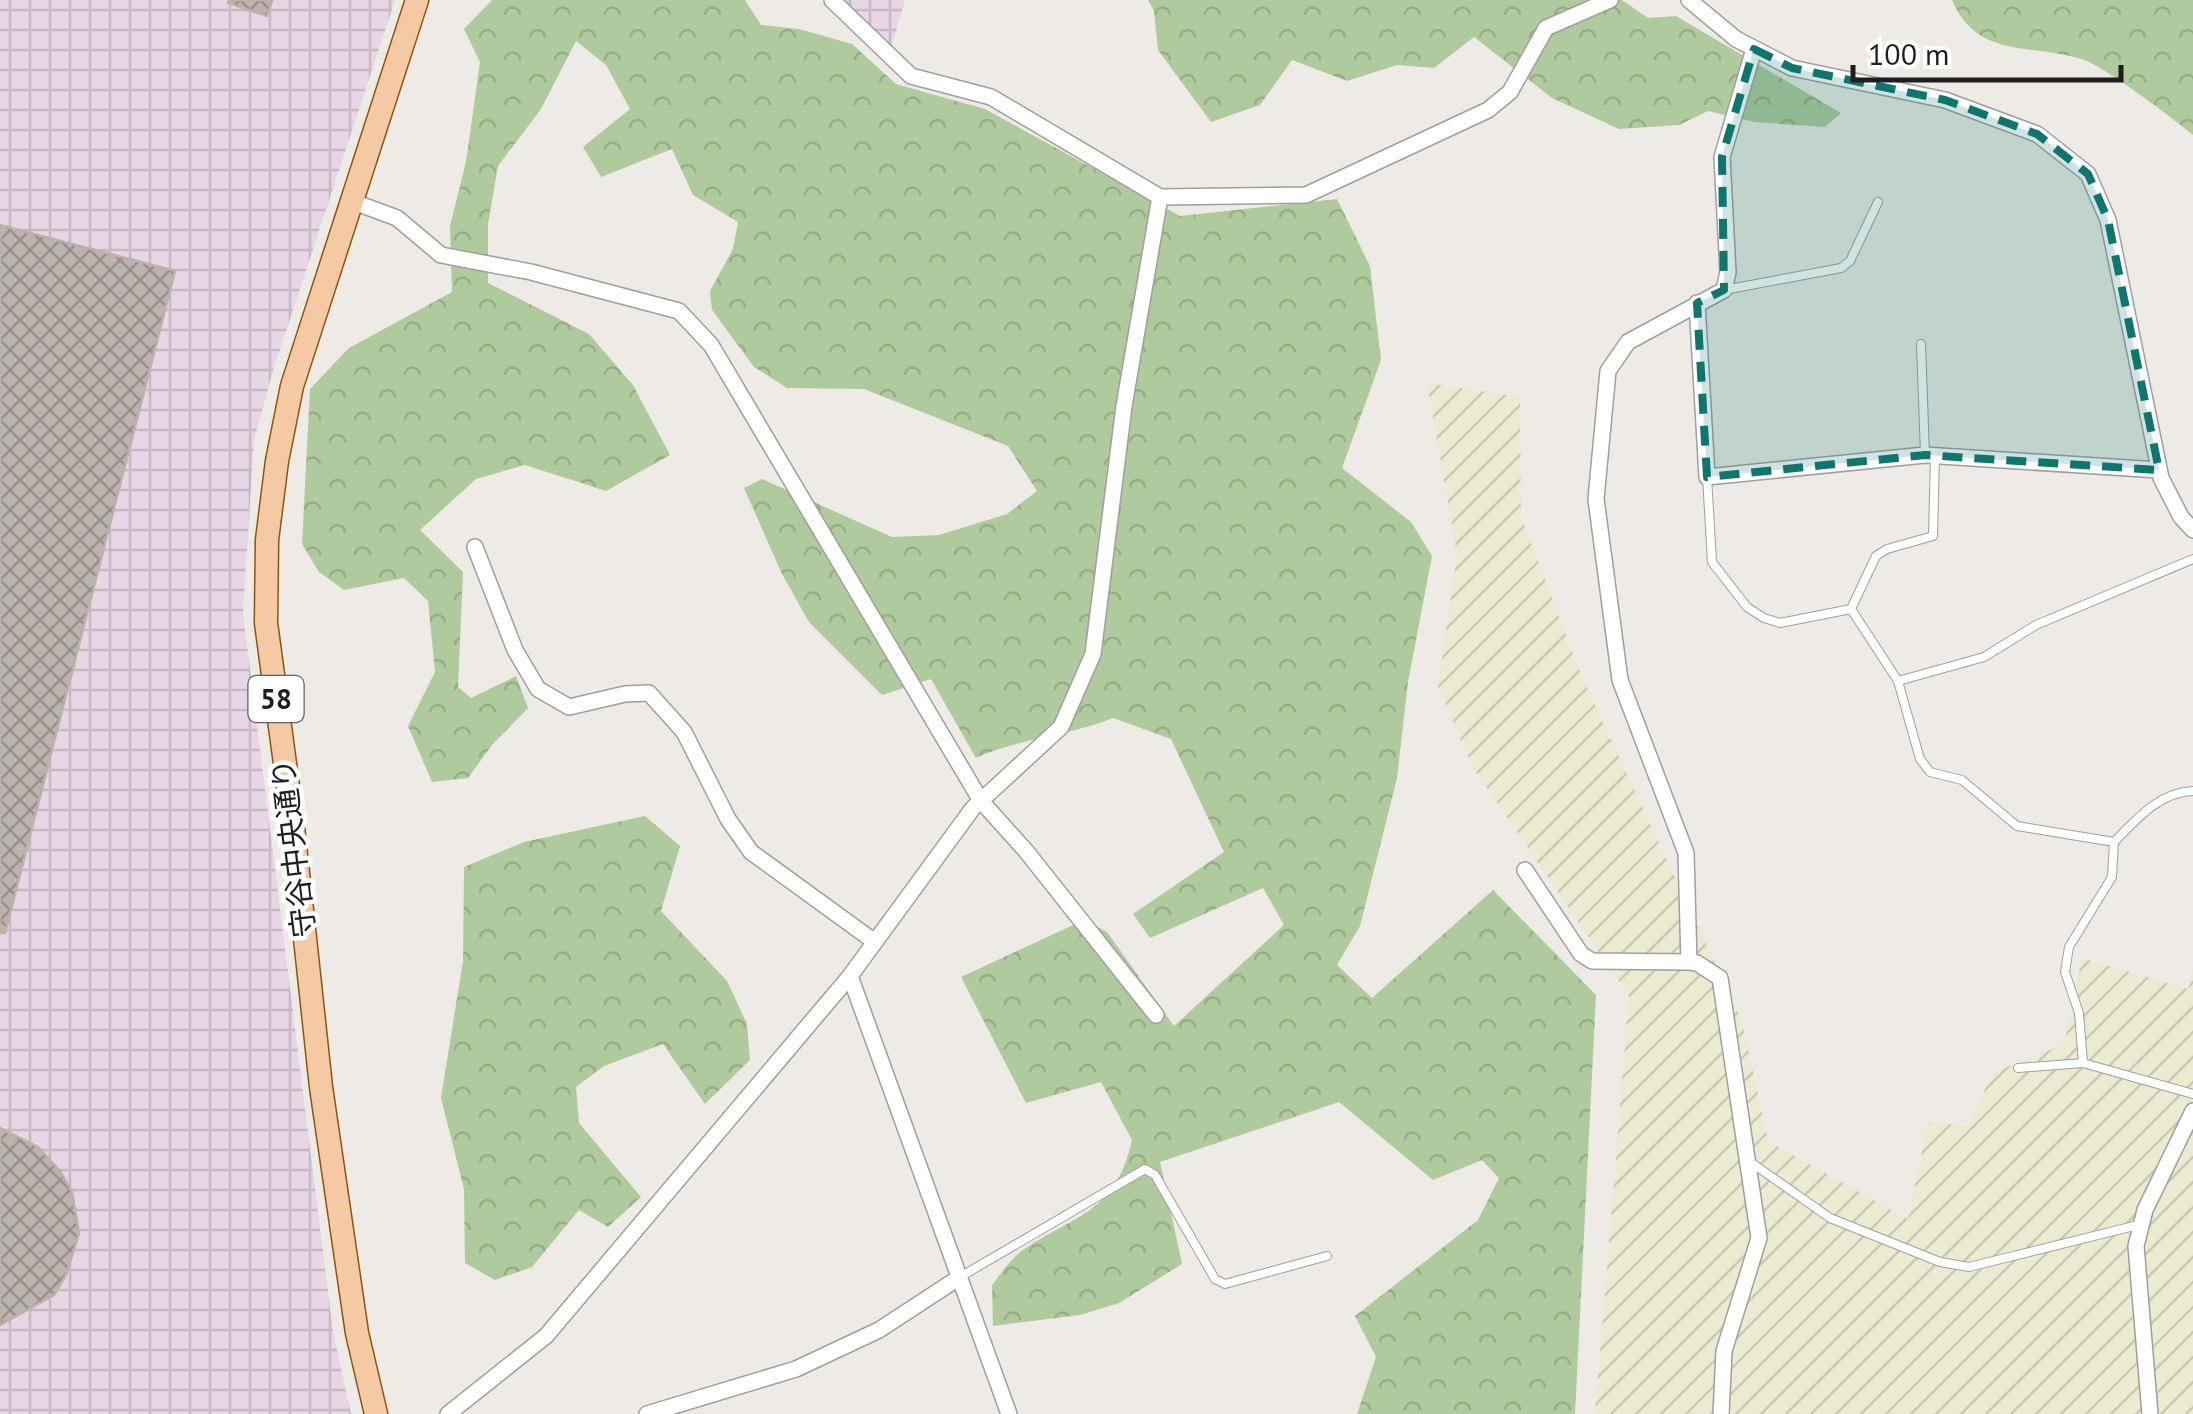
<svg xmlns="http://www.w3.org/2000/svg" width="2193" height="1414" viewBox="0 0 2193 1414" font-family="'PT Sans','Noto Sans JP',sans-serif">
  <defs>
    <pattern id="industrial-grid" width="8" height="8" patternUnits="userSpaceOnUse" patternTransform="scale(2.5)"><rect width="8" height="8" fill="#e7d7e6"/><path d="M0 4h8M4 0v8" fill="none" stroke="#c6b8c5"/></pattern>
    <pattern id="farmland-furrows" width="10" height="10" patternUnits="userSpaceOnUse" patternTransform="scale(2.5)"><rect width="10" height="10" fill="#ecebd2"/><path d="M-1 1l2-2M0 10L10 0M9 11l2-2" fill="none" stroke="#cac9b4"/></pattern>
    <pattern id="forest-crowns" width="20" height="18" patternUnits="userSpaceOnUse" patternTransform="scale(2.5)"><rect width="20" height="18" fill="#afca9d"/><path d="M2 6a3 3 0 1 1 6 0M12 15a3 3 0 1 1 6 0" fill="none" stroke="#96ad87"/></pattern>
    <pattern id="building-cross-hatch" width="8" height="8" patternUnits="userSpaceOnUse" patternTransform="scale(2.5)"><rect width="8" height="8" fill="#bbb3ae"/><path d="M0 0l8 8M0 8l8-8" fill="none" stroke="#97918d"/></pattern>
  </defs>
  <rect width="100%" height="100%" fill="#eeeae5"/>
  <path fill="url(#industrial-grid)" d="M0,0H395L272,374L254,440L243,613L333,1332L351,1414H0Z
    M832,0H905L890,52Z"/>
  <path fill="url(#farmland-furrows)" d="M1427,383L1520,397L1521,517L1582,677L1742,1021L1768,1141L1908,1219L1928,1122L1969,1126L1992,1073L2064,1044L2082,958L2188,989L2193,967V1414H1595L1629,996L1472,766L1438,686L1457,554Z"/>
  <path fill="url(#forest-crowns)" d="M492,0H745L761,25L799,29L852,44L896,84L985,109L1180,216L1337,199L1370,266L1381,360L1342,468L1411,522L1432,556L1408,682L1397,778L1360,926L1337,965L1372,998L1493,890L1596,995L1575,1414H1357L1376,1357L1355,1316L1478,1220L1499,1178L1482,1160L1433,1180L1339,1102L1160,1162L1182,1264L1119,1303L1080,1315L993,1326L992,1285C1001,1274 1010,1259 1023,1250C1077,1213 1115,1214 1132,1140L1101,1082L1026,1103L961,977L1084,920L1107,932L1174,1026L1284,925L1263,888L1150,938L1133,914L1224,852L1171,739L1113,718C1068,736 1020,738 976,758L931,679L882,695L809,622L782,574L744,488L762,479L892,537L939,535L1007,514L1037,491L1008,446L864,389L787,388L754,367L712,310L710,291L733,249L738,222L693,195L672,149L601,177L583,147L630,109L606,65L576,41L541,109L498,166L488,224V283L589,334L633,385L670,455L606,491L525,465L476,479L420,530L463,572L458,687L471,698L516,676L528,708L492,745L468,778L432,782L408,726L435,672L428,601L404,578L344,590L319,572L302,544L310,389L349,348L452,292L450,226L466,162L480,62L464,29Z
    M1148,0H1622L1648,18L1676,16L1841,113L1825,127L1754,122L1708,111L1679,125L1619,129L1552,98L1474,37L1434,68L1397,65L1347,81L1292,60L1260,105L1211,122L1158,50L1154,11Z
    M1952,0H2193V135C2173,118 2106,68 2084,60C2032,42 1978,61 1952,0Z
    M645,816L680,846L661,911L727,981L747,1024L750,1060L705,1104L663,1044L604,1066L576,1087L579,1123L641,1197L608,1227L579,1210L532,1267L495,1280L465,1263L464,1189L441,1098L463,961L464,867L524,842Z"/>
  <path fill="url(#building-cross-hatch)" stroke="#bfb0a8" stroke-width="2.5" d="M229,0H272L267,16L228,3Z
    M0,225L175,271L5,933H0Z
    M0,1128L38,1147L60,1171L72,1192L79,1233L66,1275L54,1295L0,1325Z"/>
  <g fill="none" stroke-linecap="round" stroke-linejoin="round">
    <g stroke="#9f9f9f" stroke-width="10">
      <path id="lane" d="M1724,290L1841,268L1850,261L1878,202
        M1921,344L1925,455
        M1707,477L1712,562L1747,607L1764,618L1780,623L1851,609L1898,681L1920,759L1930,772L1962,780L2017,826L2114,842
        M1851,609L1876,556L1887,549L1933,536L1935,456
        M1898,681L1984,657L2036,625L2193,559
        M2083,1063L2079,1013L2065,972L2069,947L2112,877L2114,842C2136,820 2159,792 2193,791
        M2018,1068L2083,1063L2193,1094
        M1749,1161L1830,1218L1940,1262L1969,1267L2142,1224
        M960,1277L1145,1169L1155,1175L1215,1279L1225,1284L1327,1256"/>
    </g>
    <g stroke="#9f9f9f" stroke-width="18">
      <path id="street" d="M832,0L911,76L991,97L1160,197L1306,195L1488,110L1510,92L1546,28L1610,0
        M1689,0L1736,39L1792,68L1945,100L2037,134L2088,174L2108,220L2161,478L2181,517L2193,530
        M351,201L397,218L441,255L531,272L679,311L711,345L981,801L1026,851L1156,1015
        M1697,303L1707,477L1925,455L2159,470
        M475,547L515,650L538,689L569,707L625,694L649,693L684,732L728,819L751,852L875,942
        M1525,870L1581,954L1592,961L1689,962L1697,963L1720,978L1759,1238L1724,1351L1721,1414
        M1689,962L1686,853L1620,680L1596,499L1608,371L1628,342L1724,290L1728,272L1722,157L1754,49
        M850,976L1009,1414
        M448,1414L546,1336L850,976L973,808L1061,727L1093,654L1124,406L1160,197
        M647,1414L796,1369L879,1330L960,1277
        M2150,1414L2136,1246L2145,1210L2193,1111"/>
    </g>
    <g stroke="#8d550c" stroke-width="25">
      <path id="primary" d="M376,1414L357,1333L321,1087L291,808L266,623L267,540L277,461L292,386L417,0"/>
    </g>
    <use href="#lane" stroke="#fff" stroke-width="8"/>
    <use href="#street" stroke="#fff" stroke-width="15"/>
    <use href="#primary" stroke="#f4c9a4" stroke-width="22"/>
  </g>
  <path fill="#0f766e" fill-opacity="0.2" stroke="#0f766e" stroke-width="8" stroke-dasharray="20 12" stroke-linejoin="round" d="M1754,49L1792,68L1945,100L2037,134L2088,174L2108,220L2159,470L1925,455L1707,477L1697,303L1724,290L1722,157Z"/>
  <g text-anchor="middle" stroke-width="9" stroke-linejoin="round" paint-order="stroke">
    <rect fill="#fff" stroke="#626262" stroke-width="2.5" x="248.5" y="676" width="55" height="46" rx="8"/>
    <g font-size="28" font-weight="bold" fill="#1e1e1e">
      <text x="276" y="709">58</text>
    </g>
    <g font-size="30" fill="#1e1e1e" stroke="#fff">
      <text transform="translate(294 848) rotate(-97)" y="10">守谷中央通り</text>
    </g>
  </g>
  <path d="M1853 65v15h268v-15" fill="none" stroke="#1e1e1e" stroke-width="5"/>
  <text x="1868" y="65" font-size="30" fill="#1e1e1e" stroke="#ffffff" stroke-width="8" paint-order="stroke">100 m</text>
</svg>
